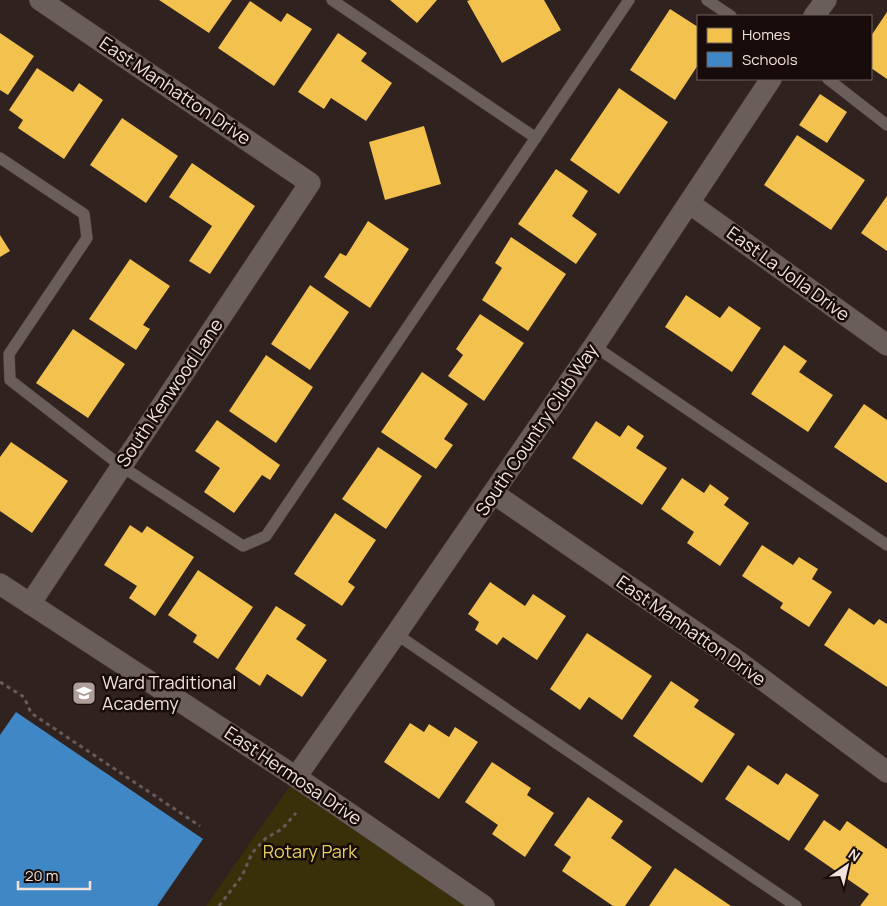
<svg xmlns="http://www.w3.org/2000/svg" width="887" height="906" viewBox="0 0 887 906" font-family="Manrope,sans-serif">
  <rect width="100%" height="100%" fill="#30221f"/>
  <path fill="#393009" d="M296,777L484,906H206Z"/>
  <path fill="#f2c14e" d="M159,0H232L209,33Z
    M390,0H437L417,23Z
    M470,0H544L561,30L502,63L467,1Z
    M250,1L281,22L287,13L312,29L274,86L218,48Z
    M670,9L698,27V65L675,100L630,70Z
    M887,12V79L871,68V36Z
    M0,33L34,56L8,95L0,90Z
    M338,33L367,53L361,61L392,83L366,121L331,98L324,109L298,92Z
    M37,68L73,92L79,83L103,100L64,159L18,128L23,120L9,110Z
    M619,88L668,122L619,194L570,160Z
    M820,94L847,112L827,143L799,125Z
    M122,118L178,156L146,203L90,165Z
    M424,126L441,184L385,200L369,142Z
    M797,135L865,180L831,230L764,185Z
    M192,163L255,206L210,274L189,261L212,226L169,197Z
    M556,169L588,191L572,216L597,234L576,264L518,224Z
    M887,196V251L861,233Z
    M368,221L409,249L370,308L324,277L340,253L346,256Z
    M0,235L10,251L0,257Z
    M511,237L566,274L528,331L482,300L502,268L495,263Z
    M130,259L170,286L143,325L150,329L136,350L89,319Z
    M310,285L349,312L310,370L271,344Z
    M686,295L720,318L729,306L761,328L732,372L665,327Z
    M480,314L524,343L484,401L448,376L463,355L456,349Z
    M73,329L125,364L88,418L36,383Z
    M784,345L807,361L799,372L833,395L808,432L751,394Z
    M266,355L313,387L276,443L229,411Z
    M422,372L468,404L444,439L453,445L436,469L381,432Z
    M864,404L887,420V483L834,447Z
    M217,420L280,465L270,480L262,475L234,513L204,492L220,468L195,451Z
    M596,421L620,437L628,425L644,436L636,448L667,468L642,505L572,458Z
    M11,442L68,481L32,533L0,511V457Z
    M378,447L422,476L386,529L342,499Z
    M682,478L704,493L710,484L729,498L724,505L749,523L720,566L687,543L694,532L661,509Z
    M335,513L376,540L348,582L355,587L342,606L294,574Z
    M130,525L142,533L147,526L194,557L155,616L129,598L137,586L104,565Z
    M762,545L793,565L799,557L818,569L812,579L832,592L809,627L780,608L783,603L742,576Z
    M198,570L253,607L218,659L193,642L197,635L168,615Z
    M490,582L525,606L533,594L566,616L537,660L503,637L497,645L475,630L479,622L468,614Z
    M276,606L306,625L296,639L327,660L302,697L267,674L260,686L235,669Z
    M849,608L874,625L879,619L887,624V687L824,645Z
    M587,633L652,676L622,720L589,697L580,710L550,689Z
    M671,681L699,700L694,707L735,734L702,783L633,736Z
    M410,723L424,732L429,724L449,737L455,727L478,742L439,799L384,762Z
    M492,762L531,788L527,795L554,813L525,857L492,834L498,825L465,802Z
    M748,765L778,785L786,773L819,795L789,841L725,799Z
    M588,797L623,821L611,838L652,867L625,906H613L562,871L571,857L554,845Z
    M824,820L840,831L847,821L887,849V906H860L869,894L804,849Z
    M675,868L731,906H649Z"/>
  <path fill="#3f88c5" d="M16,712L203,839L157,906H0V735Z"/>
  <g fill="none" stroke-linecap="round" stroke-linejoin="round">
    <g stroke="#4b3f3d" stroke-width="12">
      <path id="lane" d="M332,0L536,138
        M707,0L731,16
        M828,79L887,125
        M0,158L84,214L87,238L9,354L10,380L121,466L243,546L266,536L629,0
        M594,346L887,545
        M396,634L796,906"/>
    </g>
    <g stroke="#4b3f3d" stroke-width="22">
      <path id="street" d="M814,16L826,0
        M689,203L887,345
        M493,493L739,662L887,772
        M0,584L296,777L484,906
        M30,604L310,183L40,0
        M296,777L396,634L594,346L771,79"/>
    </g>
    <path stroke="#665b58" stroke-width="3" stroke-dasharray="4 4" stroke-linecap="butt" d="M0,682L24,697L31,713L200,826
      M219,906L242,876L252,853L266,838L282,829L296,813"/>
    <use href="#lane" stroke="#6a5e5a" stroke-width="11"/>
    <use href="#street" stroke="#6a5e5a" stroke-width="21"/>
  </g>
  <defs>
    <g id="school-square" transform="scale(1.25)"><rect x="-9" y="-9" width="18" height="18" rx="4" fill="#af9e99" stroke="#170c09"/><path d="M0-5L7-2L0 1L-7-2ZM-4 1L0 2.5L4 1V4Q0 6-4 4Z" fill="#fff"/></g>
  </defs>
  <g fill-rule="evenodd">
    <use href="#school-square" x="84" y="693"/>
  </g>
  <g text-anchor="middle" stroke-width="5" stroke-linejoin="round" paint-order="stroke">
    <g font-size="18" fill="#f3e1db" stroke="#170c09">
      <text transform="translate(175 91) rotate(34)" y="6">East Manhatton Drive</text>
      <text transform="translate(788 274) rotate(36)" y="6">East La Jolla Drive</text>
      <text transform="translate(170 393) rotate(-56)" y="6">South Kenwood Lane</text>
      <text transform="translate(537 430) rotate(-56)" y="6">South Country Club Way</text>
      <text transform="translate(691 631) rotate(35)" y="6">East Manhatton Drive</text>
      <text transform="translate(293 776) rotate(34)" y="6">East Hermosa Drive</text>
    </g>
    <g font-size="18" fill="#f3e1db" stroke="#170c09" text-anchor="start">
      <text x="102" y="689">Ward Traditional<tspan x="102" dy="21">Academy</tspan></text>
    </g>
    <g font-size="18" fill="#e6d062" stroke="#170c09">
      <text x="310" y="858">Rotary Park</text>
    </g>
  </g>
  <rect x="697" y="15" width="175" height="65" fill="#170c09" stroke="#6f615d"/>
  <rect x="707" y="28" width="25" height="15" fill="#f2c14e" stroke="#6f615d"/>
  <text x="742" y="40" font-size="15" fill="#f3e1db">Homes</text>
  <rect x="707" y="52" width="25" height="15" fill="#3f88c5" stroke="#6f615d"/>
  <text x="742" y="65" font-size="15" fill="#f3e1db">Schools</text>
  <g transform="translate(847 866) rotate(34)" stroke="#170c09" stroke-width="4" paint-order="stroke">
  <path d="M0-4L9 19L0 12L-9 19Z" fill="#f3e1db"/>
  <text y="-8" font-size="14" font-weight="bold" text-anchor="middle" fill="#f3e1db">N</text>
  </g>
  <path d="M18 881v8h72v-8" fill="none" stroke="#f3e1db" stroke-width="2.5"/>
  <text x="25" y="881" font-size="15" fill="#f3e1db" stroke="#170c09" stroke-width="4" paint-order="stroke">20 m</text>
</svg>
